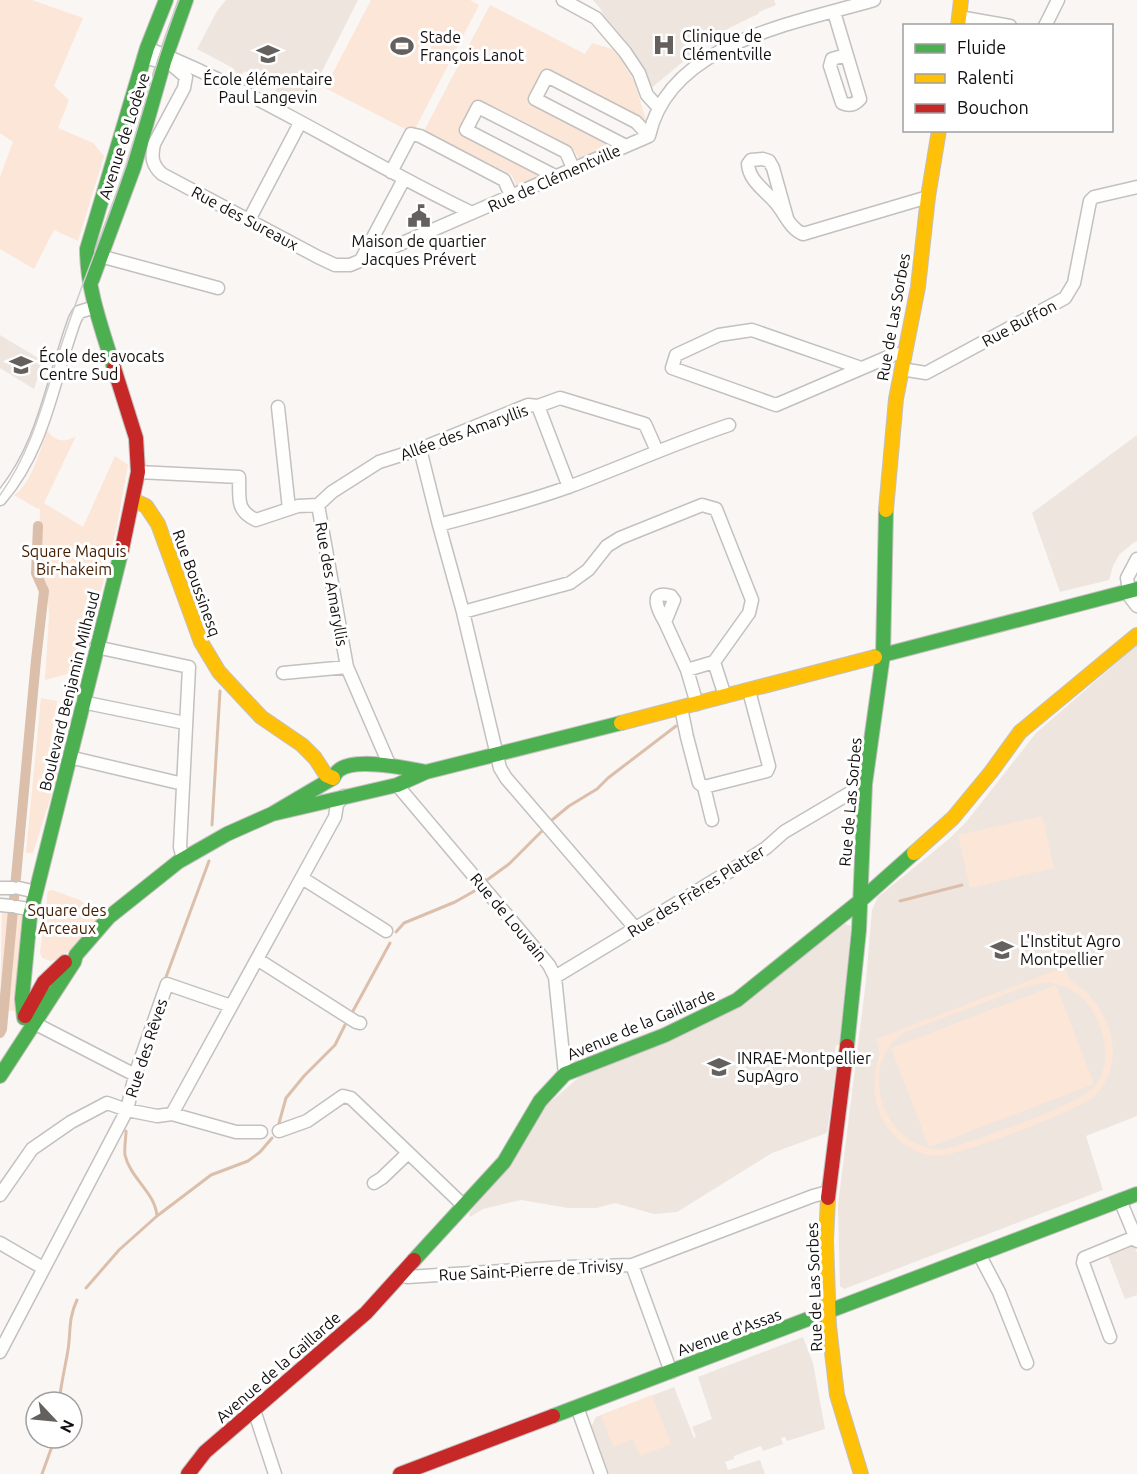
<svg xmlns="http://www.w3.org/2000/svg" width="1137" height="1474" viewBox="0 0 1137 1474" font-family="Ubuntu,sans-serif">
  <rect width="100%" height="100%" fill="#f9f6f4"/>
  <path fill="#eee5df" d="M226,0H358L305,105L283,95L282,97L274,93L277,88L267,83L258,82L249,77V73L244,71L241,75L232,71L233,68L197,49L217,11Z
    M593,0H774L776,5L759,12L758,14L715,35L649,90L610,28L600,8Z
    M0,335L43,361L34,389L0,368Z
    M1137,435V541L1133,543L1119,555L1113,566L1109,580L1060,592L1032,513Z
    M1137,645V1116L1086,1136L1103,1190L844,1289L840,1286L838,1205L866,981L872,910L878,897L949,839L967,821L1036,733Z
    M845,924L851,926L844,1001L839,1045H836L834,1057L837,1060L827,1133L772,1153L677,1212L654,1214L615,1203L597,1208H568L521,1200L483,1209L470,1217L469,1214L548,1104L584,1073L685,1034Z
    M1133,1243L1137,1253V1295L1125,1299L1107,1253Z
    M803,1337L813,1363L825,1429L787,1441L785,1437L781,1438L783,1444L763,1451L761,1446L734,1456V1459L725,1462L728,1470L760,1460L765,1474H609L591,1427L596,1417L674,1387L694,1438L696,1437L692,1427L712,1419L698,1377Z"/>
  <path fill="#fbe6d7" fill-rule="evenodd" d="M0,0H32L83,18L54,86L69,100L58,128L93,143L104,156L78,241L54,230L34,269L0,249V177L13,142L0,133Z
    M371,0H470L479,5L413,133L325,88Z
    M490,5L585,54L592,43L615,50L634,81L647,123L549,73L542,75L530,102L612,147L579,159L572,147L478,102L463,134L540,175L517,188L512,175L424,131Z
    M47,431C56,442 65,443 76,436L44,503L83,527L115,456L128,465L117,525L82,670L45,680L49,616L47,585L39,570L40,508L38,509L14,495C30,487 41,448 47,431Z
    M41,698L57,701L50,744L51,756L63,758L33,853H26Z
    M1042,816L1054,868L970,888L958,835Z
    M52,890L80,900L101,917L63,957L50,961L42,958L40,952L48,891Z
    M2,913L25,915L16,1011L0,1010Z
    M1064,967C1071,986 1074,980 1087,993C1102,1008 1114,1032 1113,1054C1112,1070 1105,1088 1092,1098C1075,1111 955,1158 935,1156C918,1154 903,1146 892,1133C876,1115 872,1092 876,1069C879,1053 882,1056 876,1039ZM1049,982C1074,988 1090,1000 1099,1024C1107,1044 1109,1068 1095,1086C1081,1104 972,1142 946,1149C884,1155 853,1062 906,1032L1028,986Z
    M1056,985L1094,1084L929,1147L891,1048Z
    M652,1395L671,1444L640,1456L633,1439L613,1447L601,1415Z"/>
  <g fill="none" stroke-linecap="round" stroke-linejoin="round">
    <path stroke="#dcbfab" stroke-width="3" d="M552,820L569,806L597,789L608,778L676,726
      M212,825L220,691
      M487,880L509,864L544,829
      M900,901L962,885
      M396,932L404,923L455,902L478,889
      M166,977L209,861
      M353,1011L390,943
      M279,1123L286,1098L304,1076L335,1045L345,1025
      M126,1131C126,1138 124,1148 125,1155C130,1178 155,1192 157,1216
      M86,1288L119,1250L157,1216L211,1175L248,1161L260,1152L272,1138
      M59,1402C61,1384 65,1368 68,1350C71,1331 68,1319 77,1300
      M42,1474L55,1438"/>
    <path stroke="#dcbfab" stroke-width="10" d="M0,1033L2,1029L36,660L44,591L36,573L38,526"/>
    <g stroke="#c3c0bf" stroke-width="15">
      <path id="street" d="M563,0L596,18L625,52L639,73L647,95L659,108
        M834,12L860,99C855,105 849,106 842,103L830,66L832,59L846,55
        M959,17L1010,26
        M1045,26L1058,0
        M147,48C259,92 363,161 472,213
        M144,57L172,65L186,77L184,88L154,144C151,157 152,165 162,174L318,257L335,265H350L391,248L649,136
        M649,136C669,42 797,23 874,0
        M626,146L535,99L547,76L636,122L649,136
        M391,172L411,134L420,136L504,180L511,195
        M555,176L466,130L478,107L566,152L573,168
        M787,218L773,168L769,161L763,159L751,160L748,164C749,181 766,191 775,202C785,213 789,228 803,234L928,197
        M249,220L300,123
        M100,256L218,288
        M361,260L404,179
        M861,368L752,330L719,335L676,355L672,368L776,405L895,354L904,355
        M901,369L926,373L1065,298L1074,283L1090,201L1094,197L1137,187
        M538,406L560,398L645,424L657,451
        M278,407L289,509
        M420,449L439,525L463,612L500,768L506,778L636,929
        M138,472L239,477C240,498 235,510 256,520L298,506L318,505
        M0,499C45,447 52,381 75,319L79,312L95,307
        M318,505L332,492L379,462L420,449L528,405L538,406L569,487
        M318,505L347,667L389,764
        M439,525C483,513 528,502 571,486C624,466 675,443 729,425
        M1137,559L1127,578L1130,597L1137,606
        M463,612L570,583L588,570L607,546L620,538L702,505L716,509L752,600L749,613L714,662L725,696
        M665,622C659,612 647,589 671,596L674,600L665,622L687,670L697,704
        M96,647L189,667
        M687,670L714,662
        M283,673L347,667
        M82,702L185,723
        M681,708L687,737L699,783L704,787L712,820
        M69,757L183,784
        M397,785L549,965L555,977L565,1074
        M704,787L767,771L769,766L749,691
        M183,859L180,847L189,667
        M302,878L386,931
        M0,888H13
        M19,888L36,892
        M0,905L11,906
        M17,907L33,910
        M257,959L356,1022L360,1023
        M555,977L730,871L766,848L784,832L865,784
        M34,1023L135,1075
        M172,1114L335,817L337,804L344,796
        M279,1131L307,1121L343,1096L351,1098L463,1205
        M374,1183L382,1178L408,1153
        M0,1195L32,1149L71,1122L107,1103L127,1110L157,1116L172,1114L236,1132H261
        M1120,1200L1137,1241
        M0,1243L43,1268
        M979,1254L999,1292L1027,1363
        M632,1265L671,1372
        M401,1275L407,1277L566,1267L632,1265L813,1196L828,1192
        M1110,1337L1083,1263L1084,1258L1135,1237
        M0,1352L127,1110L135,1075L167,984L231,1006
        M577,1407L601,1474
        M254,1410L275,1474"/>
    </g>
    <g stroke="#c3c0bf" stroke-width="16">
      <path id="fast" d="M92,280L134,167L164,62L186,0
        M114,368C102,329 87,290 87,249L147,48L166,0
        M875,657L1137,589
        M272,814L397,785L426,772L621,723
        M24,1018L22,999L30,916L122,549
        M847,1046L859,930L865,784L883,655L886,510
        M0,1076L74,962L76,955L109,917L178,862L227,834L272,814L333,778C335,775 336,772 339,770C356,757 406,768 426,772
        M414,1260L504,1162L540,1101L565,1074L665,1035L737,1000L860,901L914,853
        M553,1416L1137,1194"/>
    </g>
    <g stroke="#c3c0bf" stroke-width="16">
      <path id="slow" d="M958,26L961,0
        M133,500L146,506L158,524L201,642L219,672L261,717L302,745L315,758L326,775L333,778
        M886,510L896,399L918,287L928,197L939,130
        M621,723L875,657
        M914,853L953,818L991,772L1020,732L1137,635
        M828,1198L826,1241L829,1326L837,1395L861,1474"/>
    </g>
    <g stroke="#c3c0bf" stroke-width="16">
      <path id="jam" d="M114,368L136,438L138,472L122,549
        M25,1016L44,982L65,962
        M828,1198L847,1046
        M188,1474L205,1452L366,1313L414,1260
        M400,1474L553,1416"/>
    </g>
    <use href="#street" stroke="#fefefd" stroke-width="12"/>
    <use href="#fast" stroke="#4caf50" stroke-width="14"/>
    <use href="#slow" stroke="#ffc107" stroke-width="14"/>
    <use href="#jam" stroke="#c62828" stroke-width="14"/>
    <path stroke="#cecccc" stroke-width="1.5" d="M0,495C34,448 45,393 63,340C81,285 104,232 122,177C142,118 156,58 179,0"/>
  </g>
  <defs>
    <g id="hospital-bare" transform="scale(1.8)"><path d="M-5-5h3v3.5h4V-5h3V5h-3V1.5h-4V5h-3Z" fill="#63605e" stroke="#fff" stroke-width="2.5" paint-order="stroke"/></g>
    <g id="stadium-bare" transform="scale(1.8)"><path d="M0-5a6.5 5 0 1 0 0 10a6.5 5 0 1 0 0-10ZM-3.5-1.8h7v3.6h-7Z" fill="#63605e" stroke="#fff" stroke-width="2.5" paint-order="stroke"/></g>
    <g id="school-bare" transform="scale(1.8)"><path d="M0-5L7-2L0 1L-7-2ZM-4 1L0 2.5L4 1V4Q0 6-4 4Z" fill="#63605e" stroke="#fff" stroke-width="2.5" paint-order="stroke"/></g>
    <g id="civic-bare" transform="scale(1.8)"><path d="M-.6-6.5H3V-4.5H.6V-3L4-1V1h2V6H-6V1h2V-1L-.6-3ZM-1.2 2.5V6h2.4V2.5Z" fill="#63605e" stroke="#fff" stroke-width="2.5" paint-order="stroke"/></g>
    <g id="university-bare" transform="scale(1.8)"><path d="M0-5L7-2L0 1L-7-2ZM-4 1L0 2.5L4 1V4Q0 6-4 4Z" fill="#63605e" stroke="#fff" stroke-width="2.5" paint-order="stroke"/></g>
  </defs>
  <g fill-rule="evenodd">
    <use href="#hospital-bare" x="664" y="45"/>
    <use href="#stadium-bare" x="402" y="46"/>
    <use href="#school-bare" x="268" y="54"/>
    <use href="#civic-bare" x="419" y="216"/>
    <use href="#university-bare" x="21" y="365"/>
    <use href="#university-bare" x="1002" y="950"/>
    <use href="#university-bare" x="719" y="1067"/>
  </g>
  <g text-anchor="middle" stroke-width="6" stroke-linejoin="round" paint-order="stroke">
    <g font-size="16" fill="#120f0e" stroke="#fff" text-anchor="start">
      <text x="682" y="42">Clinique de<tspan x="682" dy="18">Clémentville</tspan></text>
      <text x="420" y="43">Stade<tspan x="420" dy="18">François Lanot</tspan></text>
      <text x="268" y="85" text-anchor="middle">École élémentaire<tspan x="268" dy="18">Paul Langevin</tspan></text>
      <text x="419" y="247" text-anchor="middle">Maison de quartier<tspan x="419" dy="18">Jacques Prévert</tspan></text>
      <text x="39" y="362">École des avocats<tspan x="39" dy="18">Centre Sud</tspan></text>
      <text x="1020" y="947">L'Institut Agro<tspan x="1020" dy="18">Montpellier</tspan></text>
      <text x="737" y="1064">INRAE-Montpellier<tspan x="737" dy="18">SupAgro</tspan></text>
    </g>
    <g font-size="16" fill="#120f0e" stroke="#fff">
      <text transform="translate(124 136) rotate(-72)" y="6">Avenue de Lodève</text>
      <text transform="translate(554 178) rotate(-24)" y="6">Rue de Clémentville</text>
      <text transform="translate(245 218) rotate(28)" y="6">Rue des Sureaux</text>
      <text transform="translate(893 317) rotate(-80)" y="6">Rue de Las Sorbes</text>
      <text transform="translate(1019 323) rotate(-28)" y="6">Rue Buffon</text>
      <text transform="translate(464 432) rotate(-20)" y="6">Allée des Amaryllis</text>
      <text transform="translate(197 583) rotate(70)" y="6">Rue Boussinesq</text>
      <text transform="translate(332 584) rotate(80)" y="6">Rue des Amaryllis</text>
      <text transform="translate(69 691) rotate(-76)" y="6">Boulevard Benjamin Milhaud</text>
      <text transform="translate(850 802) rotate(-85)" y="6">Rue de Las Sorbes</text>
      <text transform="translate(696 891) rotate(-32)" y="6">Rue des Frères Platter</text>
      <text transform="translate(509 917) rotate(50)" y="6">Rue de Louvain</text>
      <text transform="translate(641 1024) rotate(-23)" y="6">Avenue de la Gaillarde</text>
      <text transform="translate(146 1048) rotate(-72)" y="6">Rue des Rêves</text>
      <text transform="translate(531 1270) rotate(-3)" y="6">Rue Saint-Pierre de Trivisy</text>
      <text transform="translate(814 1287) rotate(-92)" y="6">Rue de Las Sorbes</text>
      <text transform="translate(729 1332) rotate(-20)" y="6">Avenue d'Assas</text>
      <text transform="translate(278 1367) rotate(-41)" y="6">Avenue de la Gaillarde</text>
    </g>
    <g font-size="16" fill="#431d00" stroke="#fff">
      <text x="74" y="557">Square Maquis<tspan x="74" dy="18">Bir-hakeim</tspan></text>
      <text x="67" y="916">Square des<tspan x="67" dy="18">Arceaux</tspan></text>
    </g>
  </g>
  <rect x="903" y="24" width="210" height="108" fill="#ffffff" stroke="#a09f9f" stroke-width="1.5"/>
  <rect x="915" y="44" width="30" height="9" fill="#4caf50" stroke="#a09f9f" stroke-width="1.5"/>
  <text x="957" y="54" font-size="18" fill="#120f0e">Fluide</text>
  <rect x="915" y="74" width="30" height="9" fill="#ffc107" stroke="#a09f9f" stroke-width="1.5"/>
  <text x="957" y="84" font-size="18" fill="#120f0e">Ralenti</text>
  <rect x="915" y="104" width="30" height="9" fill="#c62828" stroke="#a09f9f" stroke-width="1.5"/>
  <text x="957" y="114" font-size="18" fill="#120f0e">Bouchon</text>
  <g transform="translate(54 1420) rotate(116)"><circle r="28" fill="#ffffff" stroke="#a09f9f" stroke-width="1.5"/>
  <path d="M0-4.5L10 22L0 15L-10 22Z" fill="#63605e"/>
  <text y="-9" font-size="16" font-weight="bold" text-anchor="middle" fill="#120f0e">N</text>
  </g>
</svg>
